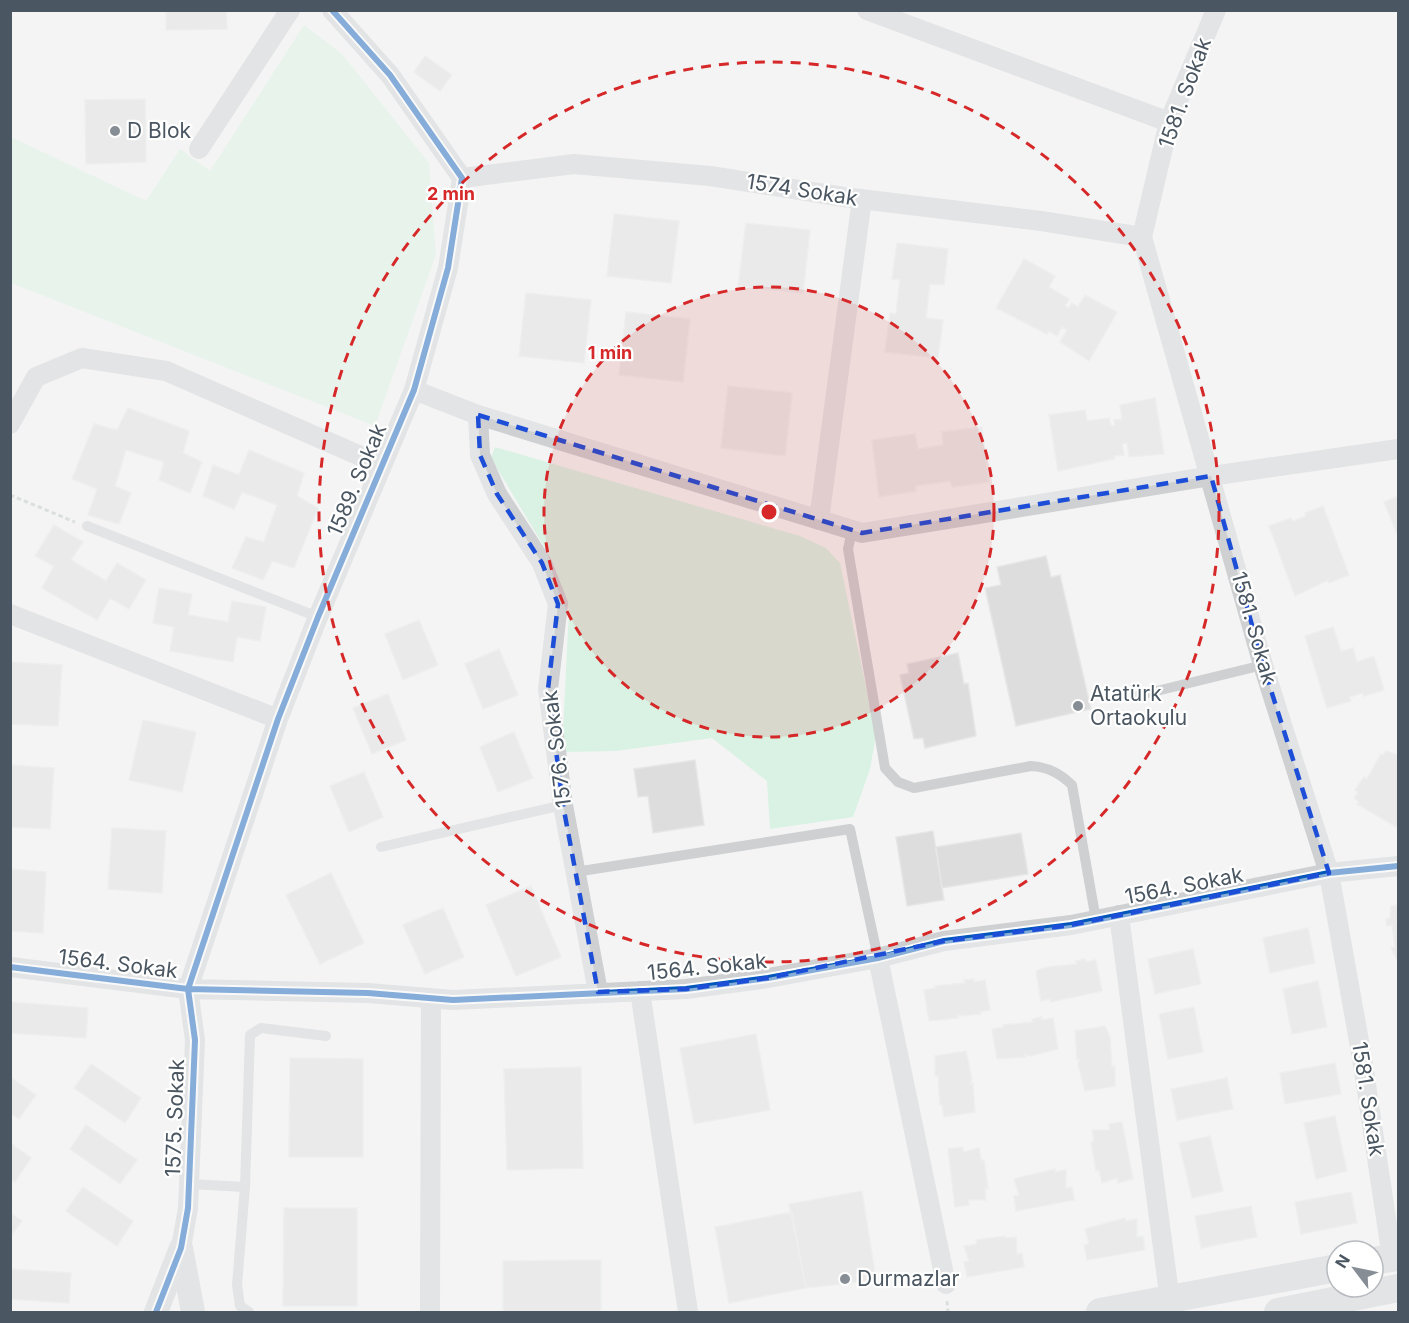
<svg xmlns="http://www.w3.org/2000/svg" width="1409" height="1323" viewBox="0 0 1409 1323" font-family="Inter,sans-serif">
  <rect width="100%" height="100%" fill="#f4f4f4"/>
  <path fill="#d9f2e3" d="M304,25L342,54L429,163L436,255L375,426L11,283V137L146,201L180,149L210,171Z
    M495,447L800,536L826,548L840,563L876,735L870,769L853,817L770,829L767,781L712,738L616,751L562,752L569,609L552,560L491,458Z"/>
  <path fill="#ddddde" stroke="#e5e6e7" stroke-width="1.5" d="M166,10H226L227,29L166,30Z
    M425,56L452,75L440,91L414,72Z
    M145,99L146,162L86,164L85,100Z
    M614,214L679,221L671,283L607,276Z
    M746,223L810,230L803,293L738,286Z
    M897,243L948,249L944,285L930,284L926,318L943,320L938,358L885,352L890,313L896,314L900,280L892,279Z
    M1024,259L1055,276L1049,287L1069,299L1065,306L1069,308L1072,303L1078,307L1085,295L1117,312L1089,361L1060,342L1067,330L1062,327L1057,336L1049,331L1047,334L996,308Z
    M526,293L591,300L584,363L519,356Z
    M626,312L690,319L683,382L619,375Z
    M728,386L792,393L785,456L721,448Z
    M1155,398L1164,454L1129,457L1127,443L1122,444L1124,455L1114,456V459L1058,471L1049,415L1085,410L1087,421L1109,418L1111,426L1115,425L1114,420L1122,419L1120,405Z
    M128,408L189,431L183,453L202,462L190,493L159,480L164,462L126,450L115,486L131,493L119,524L88,515L97,489L72,479L94,424L117,430Z
    M982,427L989,482L953,487L950,481L916,486V491L879,497L872,440L915,434L918,449L943,445L942,432Z
    M249,450L304,473L297,496L318,508L294,568L272,561L263,580L232,568L246,537L264,542L277,505L242,492L234,509L203,496L213,465L239,475Z
    M1398,496V534H1397L1384,502Z
    M1323,506L1349,575L1329,583L1328,580L1295,596L1269,526L1291,518L1293,521L1306,516L1305,513Z
    M54,525L83,542L71,560L106,581L117,563L146,580L129,609L110,598L97,620L42,588L54,566L35,556Z
    M1046,556L1051,577L1060,575L1091,709L1016,726L985,588L1001,585L997,567Z
    M159,588L192,594L188,615L228,622L232,601L266,607L260,641L237,637L233,662L170,651L174,627L153,623Z
    M419,620L438,665L403,680L385,634Z
    M1333,627L1341,651L1353,648L1357,662L1374,656L1384,690L1364,696L1363,693L1349,697L1351,701L1327,708L1305,636Z
    M499,649L518,695L483,709L465,664Z
    M958,653L964,684L968,683L976,736L925,748L923,738L914,739L900,675L909,673L907,664Z
    M10,662L62,665L58,726L10,724Z
    M388,694L406,740L372,754L353,708Z
    M143,720L196,732L182,792L129,780Z
    M514,732L533,778L498,792L480,747Z
    M1386,751L1398,755V828L1357,804L1359,802L1354,798L1358,792L1355,790L1364,777L1367,779L1381,754L1383,755Z
    M695,760L704,825L653,833L648,796L638,797L634,769Z
    M10,765L54,768L50,829L10,827Z
    M364,772L383,817L349,832L330,786Z
    M112,828L166,831L162,893L108,889Z
    M933,831L944,900L907,906L896,837Z
    M1021,833L1028,874L942,888L936,847Z
    M10,869L46,872L43,933L10,931Z
    M331,873L364,943L320,964L286,895Z
    M531,886L561,957L516,976L486,905Z
    M1398,905V960H1397L1391,948L1395,947L1392,925L1387,926L1386,919L1390,918L1391,906Z
    M443,908L464,957L425,974L403,925Z
    M1308,928L1315,963L1270,973L1263,938Z
    M1193,949L1201,984L1155,994L1148,959Z
    M1085,959L1086,962L1096,960L1102,991L1051,1002L1050,999L1041,1001L1036,971L1047,967L1077,964L1076,961Z
    M974,979V982L985,980L990,1010L980,1012L981,1014L957,1016L958,1018L929,1021L924,990L936,988L935,986L965,983L964,980Z
    M1318,981L1327,1027L1292,1034L1283,989Z
    M10,1002L88,1008L86,1038L10,1033Z
    M1194,1007L1203,1052L1168,1059L1159,1014Z
    M1042,1017V1020L1053,1018L1058,1049L1030,1056L1025,1054L1026,1057L997,1059L992,1029L1004,1027L1003,1025L1033,1022L1032,1019Z
    M1105,1026L1110,1037L1112,1067L1115,1066V1086L1085,1091L1078,1064L1080,1059L1077,1060L1075,1031Z
    M756,1034L770,1110L694,1124L680,1048Z
    M966,1051L972,1079L970,1084L973,1083L975,1112L944,1117L942,1105H940L938,1076H935V1056Z
    M290,1058L363,1059V1157H289Z
    M1335,1063L1341,1094L1285,1104L1280,1073Z
    M91,1064L141,1098L125,1123L74,1088Z
    M581,1067L583,1168L507,1170L504,1069Z
    M10,1077L36,1095L19,1119L10,1113Z
    M1227,1078L1233,1109L1177,1120L1171,1089Z
    M1335,1116L1347,1171L1316,1179L1304,1123Z
    M1122,1122L1133,1179L1118,1183L1117,1178L1102,1183L1099,1170L1096,1171L1091,1142L1094,1141L1092,1130H1110L1109,1124Z
    M86,1125L137,1160L120,1184L70,1149Z
    M1210,1136L1223,1191L1192,1198L1179,1143Z
    M10,1143L31,1158L15,1182L10,1179Z
    M963,1147V1152L979,1148L981,1160H984L988,1189H985L986,1200H968L969,1205L955,1207L948,1149Z
    M1055,1169V1172L1066,1170V1188L1072,1187L1074,1200L1016,1211L1014,1196L1019,1195L1014,1179Z
    M83,1187L133,1221L117,1246L66,1211Z
    M862,1191L876,1280L806,1288L789,1204Z
    M1351,1192L1357,1223L1301,1234L1295,1202Z
    M1251,1206L1257,1237L1201,1248L1195,1216Z
    M284,1208H357V1306H283Z
    M792,1212L806,1288L729,1303L715,1227Z
    M10,1213L22,1221L10,1237Z
    M1125,1218L1126,1221L1137,1219V1237L1143,1236L1145,1250L1087,1260L1084,1245L1089,1244L1085,1229Z
    M1005,1236V1238L1016,1237L1017,1254L1022,1253L1024,1267L967,1277L964,1262L969,1261L964,1246L977,1244L976,1240Z
    M601,1260V1312H503V1261Z
    M10,1269L71,1273L69,1303L10,1299Z"/>
  <g fill="none" stroke-linecap="round" stroke-linejoin="round">
    <path stroke="#bcc7c4" stroke-width="3" stroke-dasharray="4.5 3" stroke-linecap="butt" d="M10,495L75,522
      M947,1301L948,1312"/>
    <path stroke="#ced0d2" stroke-width="10" d="M87,526L318,617
      M852,530L848,549L885,768L898,782L914,788L1031,766C1048,767 1060,773 1072,785L1096,920
      M1132,697L1263,665
      M381,847L563,805
      M575,872L850,829L878,958
      M189,1184L245,1187
      M249,1312L240,1306L237,1285L245,1187L250,1035L261,1028L326,1036"/>
    <path stroke="#ced0d2" stroke-width="20" d="M867,10L1169,122
      M1216,10L1169,122L1142,237L1263,665L1329,873L1362,1058L1392,1258
      M199,149L290,10
      M462,178L574,164L710,176L844,197L1041,221L1142,237
      M414,390L478,415L862,533L1211,476L1398,449
      M478,415L480,455L497,494L542,563L558,604L548,689L563,805L598,992
      M10,424L36,377L82,358L166,371L381,465
      M819,520L862,199
      M10,614L278,719
      M1119,915L1170,1301
      M878,958L946,1284
      M10,967L188,989L368,993L453,1000L686,989L768,978L878,958L944,941L1071,925L1329,873L1398,866
      M640,991L688,1312
      M181,1248L188,1208L195,1040L188,989L278,719L318,617L414,390L448,268L462,178L390,75L332,10
      M430,1312L431,998"/>
    <path stroke="#ced0d2" stroke-width="24" d="M181,1248L193,1312
      M156,1312L181,1248"/>
    <path stroke="#ced0d4" stroke-width="28" d="M1373,1261L1398,1257
      M1100,1312L1337,1268
      M1278,1312L1398,1288"/>
    <g stroke="#fff" stroke-width="10">
      <path id="cycleway" d="M10,967L188,989L368,993L453,1000L686,989L768,978L878,958L944,941L1071,925L1329,873L1398,866
        M156,1312L181,1248L188,1208L195,1040L188,989L278,719L318,617L414,390L448,268L462,178L390,75L332,10"/>
    </g>
    <use href="#cycleway" stroke="#0057b8" stroke-width="6"/>
  </g>
  <path d="M0 0H1409V1323H0ZM478,415L862,533L1211,476L1263,665L1329,873L1071,925L944,941L768,978L686,989L598,992L563,805L548,689L558,604L542,563L497,494L480,455Z" fill="#f4f4f4" fill-opacity=".55" fill-rule="evenodd"/>
  <path fill="none" stroke="#1d4ed8" stroke-width="4.5" stroke-dasharray="12 8" stroke-linejoin="round" d="M478,415L862,533L1211,476L1263,665L1329,873L1071,925L944,941L768,978L686,989L598,992L563,805L548,689L558,604L542,563L497,494L480,455Z"/>
  <circle cx="769" cy="512" r="225" fill="#d62828" fill-opacity=".12"/>
  <g fill="none" stroke="#d62828" stroke-width="3" stroke-dasharray="10 8">
    <circle cx="769" cy="512" r="225"/>
    <circle cx="769" cy="512" r="450"/>
  </g>
  <g fill="#868d94" stroke="#fff" stroke-width="2">
    <circle cx="115" cy="131" r="6"/>
    <circle cx="1078" cy="706" r="6"/>
    <circle cx="845" cy="1279" r="6"/>
  </g>
  <g text-anchor="middle" stroke-width="4.5" stroke-linejoin="round" paint-order="stroke">
    <g font-size="21" fill="#4a5661" stroke="#fff">
      <text transform="translate(1185 93) rotate(-70)" y="7">1581. Sokak</text>
      <text transform="translate(802 190) rotate(9)" y="7">1574 Sokak</text>
      <text transform="translate(357 480) rotate(-67)" y="7">1589. Sokak</text>
      <text transform="translate(1254 628) rotate(74)" y="7">1581. Sokak</text>
      <text transform="translate(557 749) rotate(-97)" y="7">1576. Sokak</text>
      <text transform="translate(1184 886) rotate(-11)" y="7">1564. Sokak</text>
      <text transform="translate(118 964) rotate(7)" y="7">1564. Sokak</text>
      <text transform="translate(707 967) rotate(-6)" y="7">1564. Sokak</text>
      <text transform="translate(1368 1099) rotate(81)" y="7">1581. Sokak</text>
      <text transform="translate(175 1118) rotate(-88)" y="7">1575. Sokak</text>
    </g>
    <g font-size="21" fill="#4a5661" stroke="#fff" text-anchor="start">
      <text x="127" y="138">D Blok</text>
      <text x="1090" y="701">Atatürk<tspan x="1090" dy="24">Ortaokulu</tspan></text>
      <text x="857" y="1286">Durmazlar</text>
    </g>
  </g>
  <circle cx="769" cy="512" r="9" fill="#d62828" stroke="#fff" stroke-width="3"/>
  <g font-size="18" text-anchor="middle" font-weight="bold" fill="#d62828" stroke="#fff" stroke-width="4.5" stroke-linejoin="round" paint-order="stroke">
    <text x="451" y="200">2 min</text>
    <text x="610" y="359">1 min</text>
  </g>
  <rect width="1409" height="1323" fill="none" stroke="#4a5661" stroke-width="24"/>
  <g transform="translate(1355 1269) rotate(302)"><circle r="28" fill="#ffffff" stroke="#b7bbc0" stroke-width="1.5"/>
  <path d="M0-4.5L10 22L0 15L-10 22Z" fill="#868d94"/>
  <text y="-9" font-size="16" font-weight="bold" text-anchor="middle" fill="#4a5661">N</text>
  </g>
</svg>
